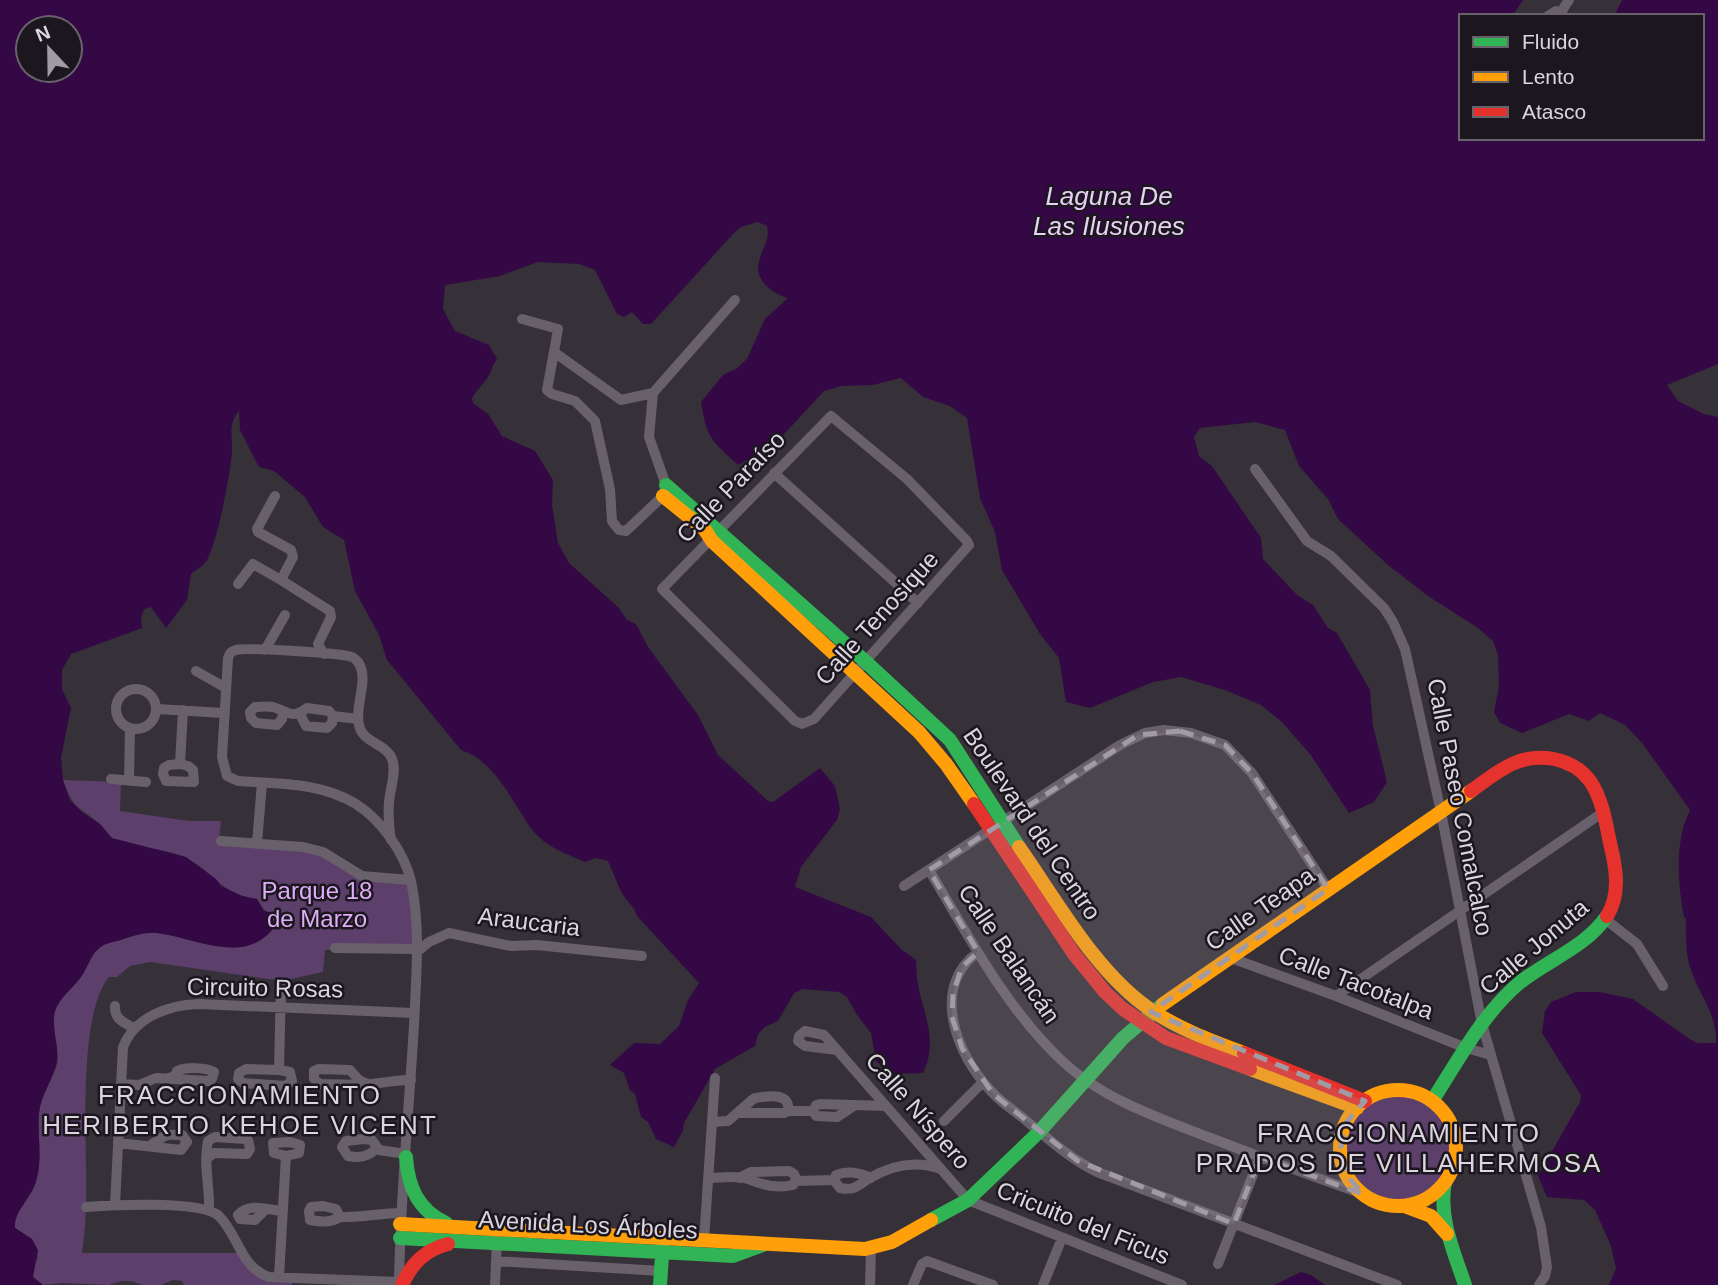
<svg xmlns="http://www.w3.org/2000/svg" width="1718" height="1285" viewBox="0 0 1718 1285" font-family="Arial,sans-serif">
  <rect width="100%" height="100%" fill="#363038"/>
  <path fill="#5c3f6b" d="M63,780L121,782L120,811L189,821H221L219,841L313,851L351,873L409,882L417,949L325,950L323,972L282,981L150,962L130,966L117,977H109C76,1017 88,1151 86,1205C86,1221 84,1237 82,1253H241L254,1270L293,1278L292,1285H184L182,1281L173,1280L161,1285H143L131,1281H121L109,1285L62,1283L43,1285L33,1277V1269L38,1257L32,1239L15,1228C14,1209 32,1199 36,1181C43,1159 37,1135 39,1113C41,1096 50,1084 56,1068C62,1051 50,1029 55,1011C59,998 73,988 81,977C87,969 90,957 97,950C104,943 112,942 121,940C133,936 144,932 157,933C197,938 246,967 275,926L257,899C221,894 217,875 188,859C171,848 123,847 110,837C106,833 104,828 100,824C78,805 74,811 63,780Z
    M1341 1148a58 58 0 1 1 116 0a58 58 0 1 1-116 0Z"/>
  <path fill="#340845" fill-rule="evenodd" d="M0,0H1523L1512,16H1461V138H1702V16H1614L1622,0H1718V364L1667,385L1678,401L1704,414L1718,417V1285H1609L1616,1268L1611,1246L1595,1210L1584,1200L1547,1197L1538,1176L1580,1102L1581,1095L1542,1033L1545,1011L1551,1002L1576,992H1600L1633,999L1691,1040L1698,1043H1716C1718,1017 1699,994 1691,970C1685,953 1686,937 1686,919L1684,917C1678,884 1674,842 1690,810L1642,743L1625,725L1600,713L1589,721L1569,714L1522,733L1500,723L1494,712L1499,686L1498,655L1493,641L1478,628L1428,596L1388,565L1338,519L1328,499L1299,466L1285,430L1255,422L1200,428L1194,437L1199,456L1212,466L1261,538L1263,559L1297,595L1313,605L1328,628L1337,633L1370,690L1373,726L1387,782L1374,802L1349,813L1310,754L1282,722L1261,705L1225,690L1181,677L1153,682L1090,708L1066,702L1059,658L1040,634L1002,570L995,532L980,498L967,418L950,406L923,397L901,378L873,385L841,386L824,391L774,445L738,465C711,440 707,439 701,402L724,374L736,369L747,359L765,319L788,298C775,295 759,284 758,269C758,253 771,242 767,226L758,222L741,227L733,234L651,324H643L632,312L624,317L617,314L595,270L579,264L538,262L500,276L445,285L443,309L455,331L489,345L497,359C492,366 492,371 488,377C485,382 476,391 472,398L473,403L488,414L502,436L535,451L553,480L552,505L558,543L569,563L619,608L627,620L636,624L648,647L698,715L718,755L768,801L773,802L820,768L835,786L840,809L837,820L801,867L795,887L871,917L901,949L916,960C917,966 916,971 917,977C921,1012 940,1037 923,1073L893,1074L876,1061L871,1033L857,1015L847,997L839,992L803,989L794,993L778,1021L765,1027L758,1034L755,1046L715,1069L684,1123L683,1130L674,1147L656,1139L648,1122L641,1117L635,1094L630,1090L624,1073L610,1065L634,1043L660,1044L679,1026L688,1000L699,983L637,916L634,909L622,894L608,861L596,858L585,862C567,854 546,847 533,831C513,804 495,760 461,750L387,660L379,635L355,591L344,540L323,527L305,497L274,471L259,467L240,430L239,411C227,425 233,435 232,452C231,470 216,553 204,564C201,568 195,570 191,574L187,600L166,628L151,607L144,609L141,618L142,628L71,654L62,670V689L71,708L61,758L63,780L70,800L82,812L100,824L112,838L186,857L216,879L221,886L242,896L257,899L263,910L271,913L275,926C245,967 198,938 157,933C144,932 133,936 121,940C112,942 104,943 97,950C90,957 87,969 81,977C73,988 59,998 55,1011C50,1029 62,1051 55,1068C50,1084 41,1096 39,1113C37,1135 43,1159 36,1181C31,1199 14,1210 15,1228L32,1239L38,1250L33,1277L43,1285H0ZM28,28H70V70H28Z
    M1301,1272L1311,1275L1325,1285H1274Z"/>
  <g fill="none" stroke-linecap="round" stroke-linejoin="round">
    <path stroke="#68616b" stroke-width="10" d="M1561,12L1569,0
      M1548,16L1556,11L1564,16
      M522,319L558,329L554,352
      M554,352L621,400L653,393L649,437L666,485L663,496L626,531L619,530L612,521L610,489L595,421L575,401L552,394L547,390Z
      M653,393L735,300
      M831,416L907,479L967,541L969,545L814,719L802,724L795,721L662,589Z
      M1255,469L1307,541L1331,556L1384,608L1393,622L1405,649L1441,812L1482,1024L1541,1227L1547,1267L1545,1276L1539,1285
      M774,473L918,603
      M281,580L330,611L331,617L318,644L324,654
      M238,584L253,564L281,580L293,557L291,550L258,532L257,529L275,496
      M265,650L285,615
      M196,671L226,688
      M116 709a20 20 0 1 1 40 0a20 20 0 1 1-40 0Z
      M157,709L224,713
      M283,713L282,719L277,725L256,723L251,718L250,712L255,707C260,707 268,706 273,707C288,711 291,720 307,708L329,711L333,716L358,719
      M300,714L306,726L327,728L332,723L333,716
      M180,764L188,766L193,770L194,782L166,781L163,774L164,768L169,765Z
      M180,764L183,710
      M111,779L146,782
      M129,780L130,728
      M391,840C389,827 388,814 389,802C390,789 397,771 392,759C386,743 362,743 359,725C354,705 370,679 358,662C354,658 354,657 348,656C335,653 246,647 236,650C230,652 230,653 228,658L222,757L227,776L238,781C278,784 320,782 356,804C381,820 404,852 411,881C421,928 416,977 414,1025C409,1111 400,1198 399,1285
      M221,841L303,847L323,852L362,876L410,880
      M257,843L262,783
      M929,870C968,935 1004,1005 1059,1058C1100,1098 1156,1117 1208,1137C1260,1157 1311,1176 1363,1194
      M904,886L1120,745L1145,733L1164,730L1191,733L1225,745L1252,773L1328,889
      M1605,919L1637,944L1663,986
      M335,948L417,949
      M417,952L429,942L449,933L511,946L537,945L642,956
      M978,952C930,987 956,1054 990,1090C999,1101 1012,1109 1023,1118C1047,1138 1069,1158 1097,1172L1397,1285
      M1231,958L1336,996L1466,1048L1491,1055
      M1336,996L1602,813
      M115,1006C114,1019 123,1022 134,1028
      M837,1050L805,1046L798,1041L799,1036L805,1031L824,1035L968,1200L1182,1285
      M279,1070L246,1069L239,1073L238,1079L243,1083L285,1086L292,1081L290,1072L279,1070L281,984
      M121,1084L139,1085L156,1078L208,1081L212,1079L214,1072C206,1067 186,1067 177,1071L175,1076L169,1078
      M368,1084L359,1080L350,1070L319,1069L314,1071V1079L320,1084L366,1085C381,1083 395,1080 411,1080
      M855,1105L837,1117L816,1116L813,1111L816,1105L820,1104L886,1106
      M788,1111H813
      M944,1121L983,1082
      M712,1122L728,1121L752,1100L755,1098C768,1096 791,1092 788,1111L784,1113H737
      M118,1143L181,1150L187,1142L182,1135C161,1134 167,1135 151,1145
      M376,1148C370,1157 358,1158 348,1156L342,1147L346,1141L363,1139L372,1140L379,1150L406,1154
      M206,1159L214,1153L247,1154L250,1149L248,1140L245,1139L215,1137L208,1141C203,1164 210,1187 209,1210
      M708,1178C720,1178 737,1175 748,1179C762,1185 778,1189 793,1185L796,1179L794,1174L789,1171L751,1172L739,1178
      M871,1178C860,1173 848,1170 836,1175L834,1180L840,1188C855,1191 858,1185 870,1178C892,1165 916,1160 941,1169
      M795,1181L834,1180
      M115,1205L123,1047C135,1017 168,1005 199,1004L414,1013
      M86,1207C112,1205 202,1200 219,1216C239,1236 240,1267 269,1277L399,1282
      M265,1210L255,1220L240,1219L238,1215C250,1202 267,1210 283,1211
      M340,1217C331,1223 321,1222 310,1220L309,1211L311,1207L323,1206L336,1209L340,1217C361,1218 380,1213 401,1213
      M704,1240L715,1078
      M496,1261L661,1271
      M1218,1264L1260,1157
      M279,1277L286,1156L274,1153L273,1143L290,1142L300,1145L299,1153L286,1156
      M495,1285L497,1240
      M870,1285L871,1249
      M913,1285L922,1264L927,1261L993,1285
      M1043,1285L1062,1238"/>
    <path stroke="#30b455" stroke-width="14" d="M666,485L866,662L950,740L1019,847
      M1432,1101C1458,1061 1481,1016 1518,984C1547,960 1585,948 1607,916
      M406,1157C408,1187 418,1210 446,1223
      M1445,1182C1438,1217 1454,1252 1465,1285
      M931,1220L968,1200L1039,1132L1123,1038L1163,1004
      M400,1238L733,1256L763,1245
      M660,1285L663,1242"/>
    <path stroke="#ff9f0a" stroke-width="14" d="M663,496L705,530L712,541L919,732L946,764L974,804
      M1019,847C1057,901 1096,973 1151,1010C1179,1029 1212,1041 1244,1053
      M1163,1004L1471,791
      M1250,1069L1357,1108
      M1340 1148a58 58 0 1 1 116 0a58 58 0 1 1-116 0Z
      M1404,1206L1431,1216L1447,1234
      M400,1224L865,1249L892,1242L931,1220"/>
    <path stroke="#e5322d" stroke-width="14" d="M1471,791C1484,782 1497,771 1512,764C1538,752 1572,757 1590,781C1602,798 1606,823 1610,843C1616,867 1621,894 1607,916
      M974,804L1074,954L1105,992L1123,1009L1166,1038L1250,1069
      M1244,1053L1365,1101
      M402,1285C412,1263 425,1250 448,1244"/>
  </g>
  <path fill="#a19ba5" fill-opacity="0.2" stroke="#a19ba5" stroke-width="5" stroke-dasharray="14 9" stroke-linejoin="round" d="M1180,731L1225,745L1252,773L1328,889L1151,1012L1365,1101L1346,1123L1341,1148L1346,1174L1363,1194L1260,1157L1234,1224L1078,1161L993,1094L962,1048L952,1017L953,993L962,967L978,952L929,870L1138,735Z"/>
  <g text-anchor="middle" stroke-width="5" stroke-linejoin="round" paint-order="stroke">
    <g font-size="24" fill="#dbd5df" stroke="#1c171e">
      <text transform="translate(731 487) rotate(-46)" y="8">Calle Paraíso</text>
      <text transform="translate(877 618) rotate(-48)" y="8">Calle Tenosique</text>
      <text transform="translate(1460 807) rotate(79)" y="8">Calle Paseo Comalcalco</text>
      <text transform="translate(1032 824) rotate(56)" y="8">Boulevard del Centro</text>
      <text transform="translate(1260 909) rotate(-35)" y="8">Calle Teapa</text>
      <text transform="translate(529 922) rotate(7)" y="8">Araucaria</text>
      <text transform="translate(1534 947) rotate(-40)" y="8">Calle Jonuta</text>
      <text transform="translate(1009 954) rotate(56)" y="8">Calle Balancán</text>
      <text transform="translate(1356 983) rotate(21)" y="8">Calle Tacotalpa</text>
      <text transform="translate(265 988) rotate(1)" y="8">Circuito Rosas</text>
      <text transform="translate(918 1111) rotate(49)" y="8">Calle Níspero</text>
      <text transform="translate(1083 1223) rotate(22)" y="8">Cricuito del Ficus</text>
      <text transform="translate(588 1225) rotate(3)" y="8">Avenida Los Árboles</text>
    </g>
    <g font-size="24" fill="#deadf8" stroke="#1c171e">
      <text x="317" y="899">Parque 18<tspan x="317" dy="28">de Marzo</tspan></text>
    </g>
    <g font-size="26" font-style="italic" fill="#e7cff5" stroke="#1c171e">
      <text x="1109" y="205">Laguna De<tspan x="1109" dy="30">Las Ilusiones</tspan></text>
    </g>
    <g font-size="26" letter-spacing="2" fill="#dbd5df" stroke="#1c171e">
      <text x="240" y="1104">FRACCIONAMIENTO<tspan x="240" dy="30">HERIBERTO KEHOE VICENT</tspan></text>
      <text x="1399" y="1142">FRACCIONAMIENTO<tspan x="1399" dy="30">PRADOS DE VILLAHERMOSA</tspan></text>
    </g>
  </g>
  <rect x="1459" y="14" width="245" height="126" fill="#1c171e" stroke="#68636b" stroke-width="2"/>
  <rect x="1473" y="37" width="35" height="10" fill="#30b455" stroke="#68636b" stroke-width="2"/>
  <text x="1522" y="49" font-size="21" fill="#dbd5df">Fluido</text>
  <rect x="1473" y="72" width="35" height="10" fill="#ff9f0a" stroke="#68636b" stroke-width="2"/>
  <text x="1522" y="84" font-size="21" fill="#dbd5df">Lento</text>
  <rect x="1473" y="107" width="35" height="10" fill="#e5322d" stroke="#68636b" stroke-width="2"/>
  <text x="1522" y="119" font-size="21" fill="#dbd5df">Atasco</text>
  <g transform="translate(49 49) rotate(338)"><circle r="33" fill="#1c171e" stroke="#68636b" stroke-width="2"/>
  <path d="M0-5L12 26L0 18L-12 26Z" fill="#a19ba5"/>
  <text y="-10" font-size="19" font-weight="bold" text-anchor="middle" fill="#dbd5df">N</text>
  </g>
</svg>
